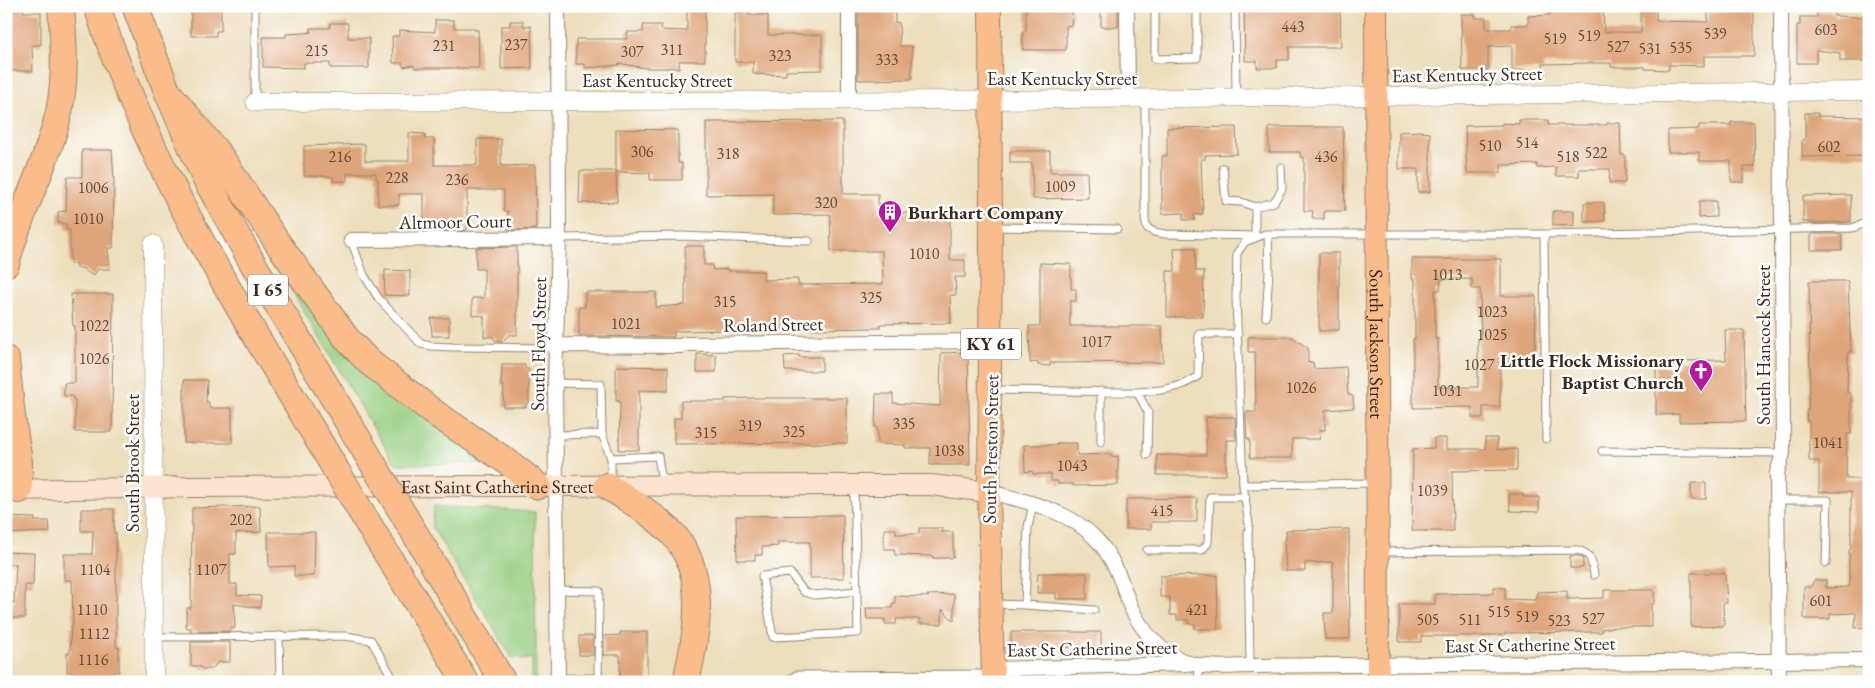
<svg xmlns="http://www.w3.org/2000/svg" width="1875" height="688" viewBox="0 0 1875 688" font-family="'EB Garamond',serif">
  <rect width="100%" height="100%" fill="#fff"/>
  <filter id="ink" filterUnits="userSpaceOnUse"><feTurbulence type="fractalNoise" baseFrequency=".02" numOctaves="2"/><feDisplacementMap in="SourceGraphic" scale="10" xChannelSelector="R" yChannelSelector="G"/><feConvolveMatrix kernelMatrix="1 2 1 2 8 2 1 2 1" color-interpolation-filters="sRGB"/></filter>
  <filter id="wash" filterUnits="userSpaceOnUse"><feTurbulence type="fractalNoise" baseFrequency=".0096" numOctaves="4" result="noise"/><feDisplacementMap in="SourceGraphic" scale="20" xChannelSelector="R" yChannelSelector="G"/><feGaussianBlur stdDeviation="1.12" result="paint"/><feColorMatrix in="noise" values="0 0 0 0 0 0 0 0 0 0 0 0 0 0 0 0 0 1.4 0 .05"/><feComposite in="paint" operator="in"/></filter>
  <g filter="url(#wash)">
    <rect width="100%" height="100%" fill="#eddebc"/>
    <path fill="#97ce81" stroke="#697c50" d="M246,214L310,310L494,464H395Z
      M434,506L535,512L536,682H532V658L522,660L519,657L512,658L432,527Z"/>
    <g id="blocks">
      <path fill="#dfa57a" fill-rule="evenodd" d="M191,6H221V31H216V36H191Z
        M693,6H705V61H679V68H644L619,63V65L585,68V64H576V39H627V32H643V25H661V30L687,31V8H693Z
        M858,6H895V22L899,23L900,46H912V79L858,80Z
        M1026,6L1071,7L1073,20H1071L1072,25L1066,26V50H1023V31H1026Z
        M1244,6H1340L1341,47H1289V60H1277V68H1257V61H1245Z
        M1550,6H1603L1604,32H1641V11H1656V21L1708,22V12H1726V7H1754V56H1704V66L1669,65V70L1645,69V67H1611V63H1588L1543,64V70H1512V46L1488,47V70H1462L1461,14H1475V18H1486V29H1511V25H1528V16L1550,15Z
        M6,7H23V12H41V45H32L33,71H6Z
        M1118,8V27H1101V9Z
        M749,12V15H768V35H822V70L786,71V75L753,74V62H735V13Z
        M1817,12H1834V16L1867,17L1868,61H1840V53L1816,50V63H1797V25H1800V17H1817Z
        M435,20H454V28H474V30H478L479,68H414V65L403,67V63H393L392,36H399V30L435,32Z
        M510,21H523V26H531L532,68L501,69V26H510Z
        M330,23H348V38H369V68H330V63H304V68L263,67V37H286V34L305,33L311,32L310,28H330Z
        M1805,113H1818V116L1869,117V156L1802,157V140L1805,139Z
        M1519,120H1548V125H1607V123H1620L1621,155H1625V183H1609L1610,169H1579V176H1556V167L1537,168V164L1501,165V173H1467L1465,126L1502,125V123L1519,124Z
        M843,121V194H878V213H950V260H965V277H955L956,295H950L951,323L880,324V328L674,331V337L579,336V307H585V292H656V307L685,305V246H704V265H712L713,270L728,269V271H764L763,280L798,279V285L883,284L882,251H831L830,214L773,215V194L706,195V122Z
        M1731,122H1754L1755,167H1744V182H1731V161H1699V152H1668V130L1699,129V125H1731Z
        M1236,127L1237,154L1205,155V159H1201L1203,214L1194,215L1195,220H1183V213L1162,214V156H1167V128Z
        M1269,127H1343L1345,211H1324V219H1312L1313,211H1304V157H1300V152H1269Z
        M616,129L678,130V163H682V180H650V173L616,172Z
        M1422,131V132L1430,133V192H1418V169H1399V132Z
        M409,133L425,134V139H434V165H477V139H501V166L535,165L536,229L508,230V211H504V190H467V230L424,231V194H399V205H378V179H376V173H347V181H333V177L328,176H304V146L365,144V161H409Z
        M82,150H112L114,179L113,248H108L110,269H98L93,276L82,268H77V264H70V230H66V224L58,223V212L66,211L67,177H82Z
        M1010,151H1050V172H1087L1088,198L1033,199L1032,163H1010Z
        M580,171H616L617,202L579,203Z
        M1851,195V222L1811,223V222H1803V196Z
        M1699,201H1716V217L1699,218Z
        M1604,202L1605,221L1584,222V203Z
        M1553,211H1574V226L1553,225Z
        M1811,234H1842V250H1811Z
        M517,247V335H509L502,342L495,341L493,337H484V316L472,315V298H484V269H476V248Z
        M1174,248H1195L1196,271H1204L1203,317H1167V271H1175Z
        M1319,253H1339V330L1319,331Z
        M1412,259H1501V296H1536L1535,363L1504,364V366H1500V407H1483V418H1472V407L1413,408V339H1415V279H1412ZM1441,279H1472V289H1480L1481,339H1478V387H1438V338L1435,339V290H1440Z
        M1040,263L1071,264V289H1076V301H1070V326H1162L1163,362L1050,363V366L1038,365V362L1030,363L1029,326H1040Z
        M385,270L410,271V296L384,295Z
        M1809,281H1848L1851,352H1848L1847,393H1851V434H1847L1846,479H1869V627L1855,628L1856,613L1830,614V619H1804V587H1811L1814,580H1826V588L1849,587V550L1851,549V492H1819V461H1809V422H1807L1806,410H1808L1809,393H1810Z
        M71,294H113L112,432H75V400L73,399L72,396H64V383H75V326H73Z
        M431,318H449V336H432Z
        M1725,330H1744L1746,421L1679,422V414L1656,415V366H1678V361L1726,360Z
        M1248,337H1292L1308,348V363L1313,362L1314,369L1346,367L1348,394L1353,396L1354,408L1325,410V430H1319L1320,439H1292V458H1250V439H1247L1246,417V412H1256L1255,352H1248Z
        M968,352L970,465H930V448H905V445L878,444L877,427H875L876,394H893V403L940,406L941,353Z
        M697,354L716,355V372H697Z
        M799,355V357H822V371H785L784,356Z
        M502,365H525V369H529V403H526V407H503L504,385L501,386Z
        M616,366L668,367V391L639,390V450H619L620,401H616Z
        M184,380H207L206,402H209V408H232V443H184Z
        M753,398H847V443L674,444V418H681V401H725V399Z
        M1206,417H1235L1236,440H1226V475H1157V455H1206Z
        M1434,438H1446V449H1485V438H1497V450L1517,449V470L1452,471L1453,531H1412L1413,449L1434,448Z
        M1057,443H1077V455L1111,454V457L1118,456V485L1073,486V484H1058V481H1051V474H1033L1032,471L1025,472L1024,445H1057Z
        M1691,483H1706V499H1691Z
        M1509,494H1523V497H1539V512L1510,511Z
        M1197,498V522H1151V529H1126V499Z
        M260,506L261,532L236,533V554H230V584H237V595L261,596L260,608L234,604L235,628H230V631L191,632V628H186V617L187,608H191L192,508Z
        M81,509H114V533H116V647H119V672H113V682H74V672H67V653H70L71,626H73L72,580H64V554H92L93,531H81Z
        M843,515L844,578H810V542H778V546L762,547V555H755V560H737L736,516Z
        M6,517L35,518L34,521H49L50,532L6,534Z
        M919,528H942V532H953V558H933V556L895,555L894,549H884V529H896V534H919Z
        M1349,529L1350,639H1325L1324,613H1333V562L1305,563V571H1286L1284,540H1286V530Z
        M268,532H315L314,576H294V566L269,567Z
        M6,552L34,553L33,585H25V618H6V603H14L16,564H6Z
        M1570,556H1578L1583,558V568H1570Z
        M1038,573H1087V599H1056V593H1037Z
        M1691,573H1725L1727,603H1723L1724,626L1691,627Z
        M1217,575L1218,629H1195V624H1189V620H1177V615H1170V597H1160V576Z
        M1493,587L1505,588V599L1535,600L1537,592L1567,591V599L1604,598V590H1654V604H1651V627H1617L1602,629V632H1595L1505,633V635H1490V636H1421V642H1399V604H1435V594L1493,593Z
        M954,594V621L942,609V624H920V619H896V624H885V619H867L866,608H892V604L895,603V596L929,597L927,595Z
        M620,632H647V682H620V655H604V636L620,635Z
        M1011,632H1101V647L1011,648Z
        M579,636H593V655H579Z
        M191,642H230V662H218L212,669H203L199,666H191Z"/>
    </g>
  </g>
  <g filter="url(#ink)">
    <use href="#blocks" fill-opacity="0" stroke="#94846d" stroke-width="1"/>
    <g fill="none" stroke-linecap="round" stroke-linejoin="round">
      <g stroke="#94846d" stroke-width="9">
        <path id="service" d="M1155,6V59L1197,58V6
          M1235,6L1236,97
          M1145,99V220L1147,228L1154,232L1166,234L1255,236V207L1274,202L1282,189L1281,167
          M255,101V6
          M1223,168L1226,201L1241,202L1255,207
          M994,227L1117,229
          M1544,234L1546,439
          M559,238L682,236L809,241
          M351,240L364,275L379,299L421,344L431,346L453,347L555,348
          M1266,317L1269,271L1268,234
          M555,383L601,384L602,434L555,435
          M993,390L1137,392L1148,412L1147,455
          M1137,392C1159,391 1180,389 1198,376L1199,334H1238
          M602,434L611,458V482
          M1101,442V391
          M1602,451L1783,453
          M611,458L658,456L662,483
          M1243,485L1375,483
          M854,487L858,633L773,637L762,576L790,573L804,592L815,595L857,591
          M1778,500H1828L1826,563
          M1147,550H1202L1208,543L1210,497H1246
          M1381,552L1578,550C1592,554 1592,562 1594,575
          M556,590L599,591L598,678H558
          M995,604L1025,605L1028,527L1033,504
          M1025,605L1094,610
          M279,636L280,682
          M155,637L345,636L371,640L395,682
          M1198,665L1199,682
          M1250,666L1248,534L1249,525L1243,485L1236,297L1237,253L1245,242L1265,234H1544L1852,228L1869,222
          M786,682L796,675L991,674"/>
      </g>
      <g stroke="#94846d" stroke-width="16">
        <path id="minor" d="M558,6L559,238L555,383L558,682
          M849,6V100
          M1127,6L1128,99
          M351,240L559,238
          M555,345L680,346L685,344L991,341
          M989,492C1025,501 1069,510 1096,539C1113,557 1121,579 1129,603C1140,630 1163,657 1193,664C1211,669 1231,666 1250,666L1869,660
          M993,669L1187,664
          M1779,682L1777,473L1783,453L1781,6"/>
      </g>
      <g stroke="#94846d" stroke-width="19">
        <path id="tertiary" d="M255,102L990,100L1869,91
          M153,244L154,682"/>
      </g>
      <g stroke="#94846d" stroke-width="22">
        <g id="secondary">
          <path id="s1" d="M6,490L191,487L854,485H931L989,492"/>
        </g>
      </g>
      <g stroke="#94846d" stroke-width="24">
        <g id="primary">
          <path d="M990,6L991,227L989,492L993,682"/>
          <path id="s2" d="M1376,6L1378,682"/>
        </g>
      </g>
      <g stroke="#94846d" stroke-width="28">
        <path id="motorway" d="M97,6C146,162 234,299 317,438
          M135,6L167,91L204,176L252,262L358,439
          M167,91L220,156L277,242L347,339L369,362L436,414L509,463L538,486
          M6,264C18,216 43,172 56,124C67,86 64,46 61,6
          M6,359L12,417L19,462V490
          M607,486C628,499 650,512 669,530C710,570 697,632 686,682
          M375,535L466,682
          M417,537L503,682"/>
      </g>
      <use href="#service" stroke="#fff" stroke-width="7"/>
      <use href="#minor" stroke="#fff" stroke-width="14"/>
      <use href="#tertiary" stroke="#fff" stroke-width="18"/>
      <use href="#secondary" stroke="#fde4d0" stroke-width="20"/>
      <use href="#primary" stroke="#f9bc8a" stroke-width="22"/>
      <use href="#motorway" stroke="#f9bc8a" stroke-width="26"/>
      <g stroke="#94846d" stroke-width="28" stroke-linecap="butt">
        <path id="motorway-bridge" d="M317,438L375,535
          M358,439L417,537"/>
      </g>
      <use href="#motorway-bridge" stroke="#f9bc8a" stroke-width="26"/>
    </g>
  </g>
  <defs>
    <g id="building-pin" transform="scale(1.25)"><path d="M0 17L-7.5 6A9.5 9.5 0 1 1 7.5 6Z" fill="#b5179e" stroke="#fff"/><path d="M-4-6H4V6H1V3H-1V6H-4ZM-2.5-4.3h1.7v1.8h-1.7ZM.8-4.3h1.7v1.8H.8ZM-2.5-1h1.7V.8h-1.7ZM.8-1h1.7V.8H.8Z" fill="#fff"/></g>
    <g id="church-pin" transform="scale(1.25)"><path d="M0 17L-7.5 6A9.5 9.5 0 1 1 7.5 6Z" fill="#b5179e" stroke="#fff"/><path d="M-1.2-6h2.4v3.5h3.3v2.4h-3.3V6h-2.4V-.1h-3.3v-2.4h3.3Z" fill="#fff"/></g>
  </defs>
  <g fill-rule="evenodd">
    <use href="#building-pin" x="890" y="212"/>
    <use href="#church-pin" x="1701" y="371"/>
  </g>
  <g text-anchor="middle" stroke-width="5" stroke-linejoin="round" paint-order="stroke">
    <g font-size="16" fill="#644935">
      <text x="1293" y="32">443</text>
      <text x="1826" y="35">603</text>
      <text x="1715" y="39">539</text>
      <text x="1589" y="41">519</text>
      <text x="1555" y="44">519</text>
      <text x="516" y="50">237</text>
      <text x="444" y="51">231</text>
      <text x="1618" y="52">527</text>
      <text x="1681" y="53">535</text>
      <text x="1650" y="54">531</text>
      <text x="672" y="55">311</text>
      <text x="317" y="56">215</text>
      <text x="632" y="57">307</text>
      <text x="780" y="61">323</text>
      <text x="887" y="65">333</text>
      <text x="1527" y="148">514</text>
      <text x="1490" y="151">510</text>
      <text x="1829" y="152">602</text>
      <text x="642" y="157">306</text>
      <text x="1596" y="158">522</text>
      <text x="728" y="159">318</text>
      <text x="340" y="162">216</text>
      <text x="1326" y="162">436</text>
      <text x="1568" y="162">518</text>
      <text x="397" y="183">228</text>
      <text x="457" y="185">236</text>
      <text x="1060" y="192">1009</text>
      <text x="93" y="193">1006</text>
      <text x="826" y="208">320</text>
      <text x="88" y="224">1010</text>
      <text x="924" y="259">1010</text>
      <text x="1447" y="280">1013</text>
      <text x="871" y="303">325</text>
      <text x="725" y="307">315</text>
      <text x="1492" y="317">1023</text>
      <text x="626" y="329">1021</text>
      <text x="94" y="331">1022</text>
      <text x="1492" y="340">1025</text>
      <text x="1096" y="347">1017</text>
      <text x="94" y="364">1026</text>
      <text x="1479" y="370">1027</text>
      <text x="1301" y="393">1026</text>
      <text x="1447" y="396">1031</text>
      <text x="904" y="429">335</text>
      <text x="750" y="431">319</text>
      <text x="794" y="437">325</text>
      <text x="706" y="438">315</text>
      <text x="1828" y="448">1041</text>
      <text x="949" y="456">1038</text>
      <text x="1072" y="471">1043</text>
      <text x="1432" y="496">1039</text>
      <text x="1162" y="516">415</text>
      <text x="241" y="525">202</text>
      <text x="95" y="575">1104</text>
      <text x="211" y="575">1107</text>
      <text x="1821" y="606">601</text>
      <text x="92" y="615">1110</text>
      <text x="1197" y="615">421</text>
      <text x="1499" y="617">515</text>
      <text x="1527" y="622">519</text>
      <text x="1593" y="624">527</text>
      <text x="1428" y="625">505</text>
      <text x="1470" y="625">511</text>
      <text x="1559" y="626">523</text>
      <text x="94" y="639">1112</text>
      <text x="93" y="665">1116</text>
    </g>
    <g fill="#fff" stroke="#766a62" stroke-width="1">
      <rect x="248" y="274.5" width="40" height="31" rx="4"/>
      <rect x="961" y="328.5" width="60" height="31" rx="4"/>
    </g>
    <g font-size="18" font-weight="bold" fill="#3b2a1e">
      <text x="268" y="296">I 65</text>
      <text x="991" y="350">KY 61</text>
    </g>
    <g font-size="19" fill="#3b2a1e" stroke="#fff">
      <text transform="translate(1467 74) rotate(-1)" y="7">East Kentucky Street</text>
      <text x="1062" y="85">East Kentucky Street</text>
      <text x="657" y="87">East Kentucky Street</text>
      <text transform="translate(455 221) rotate(-1)" y="7">Altmoor Court</text>
      <text transform="translate(773 324) rotate(-1)" y="7">Roland Street</text>
      <text transform="translate(538 344) rotate(-89)" y="7">South Floyd Street</text>
      <text dy="7" stroke="none"><textPath href="#s2" startOffset="338">South Jackson Street</textPath></text>
      <text transform="translate(1763 345) rotate(-90)" y="7">South Hancock Street</text>
      <text transform="translate(990 449) rotate(-89)" y="7">South Preston Street</text>
      <text transform="translate(132 463) rotate(-90)" y="7">South Brook Street</text>
      <text dy="7" stroke="none"><textPath href="#s1" startOffset="491">East Saint Catherine Street</textPath></text>
      <text transform="translate(1530 644) rotate(-1)" y="7">East St Catherine Street</text>
      <text transform="translate(1092 648) rotate(-1)" y="7">East St Catherine Street</text>
    </g>
    <g font-size="19" font-weight="bold" fill="#3b2a1e" stroke="#fff" text-anchor="start">
      <text x="908" y="219">Burkhart Company</text>
      <text x="1684" y="367" text-anchor="end">Little Flock Missionary<tspan x="1684" dy="22">Baptist Church</tspan></text>
    </g>
  </g>
  <rect width="1875" height="688" fill="none" stroke="#fff" stroke-width="25"/>
</svg>
